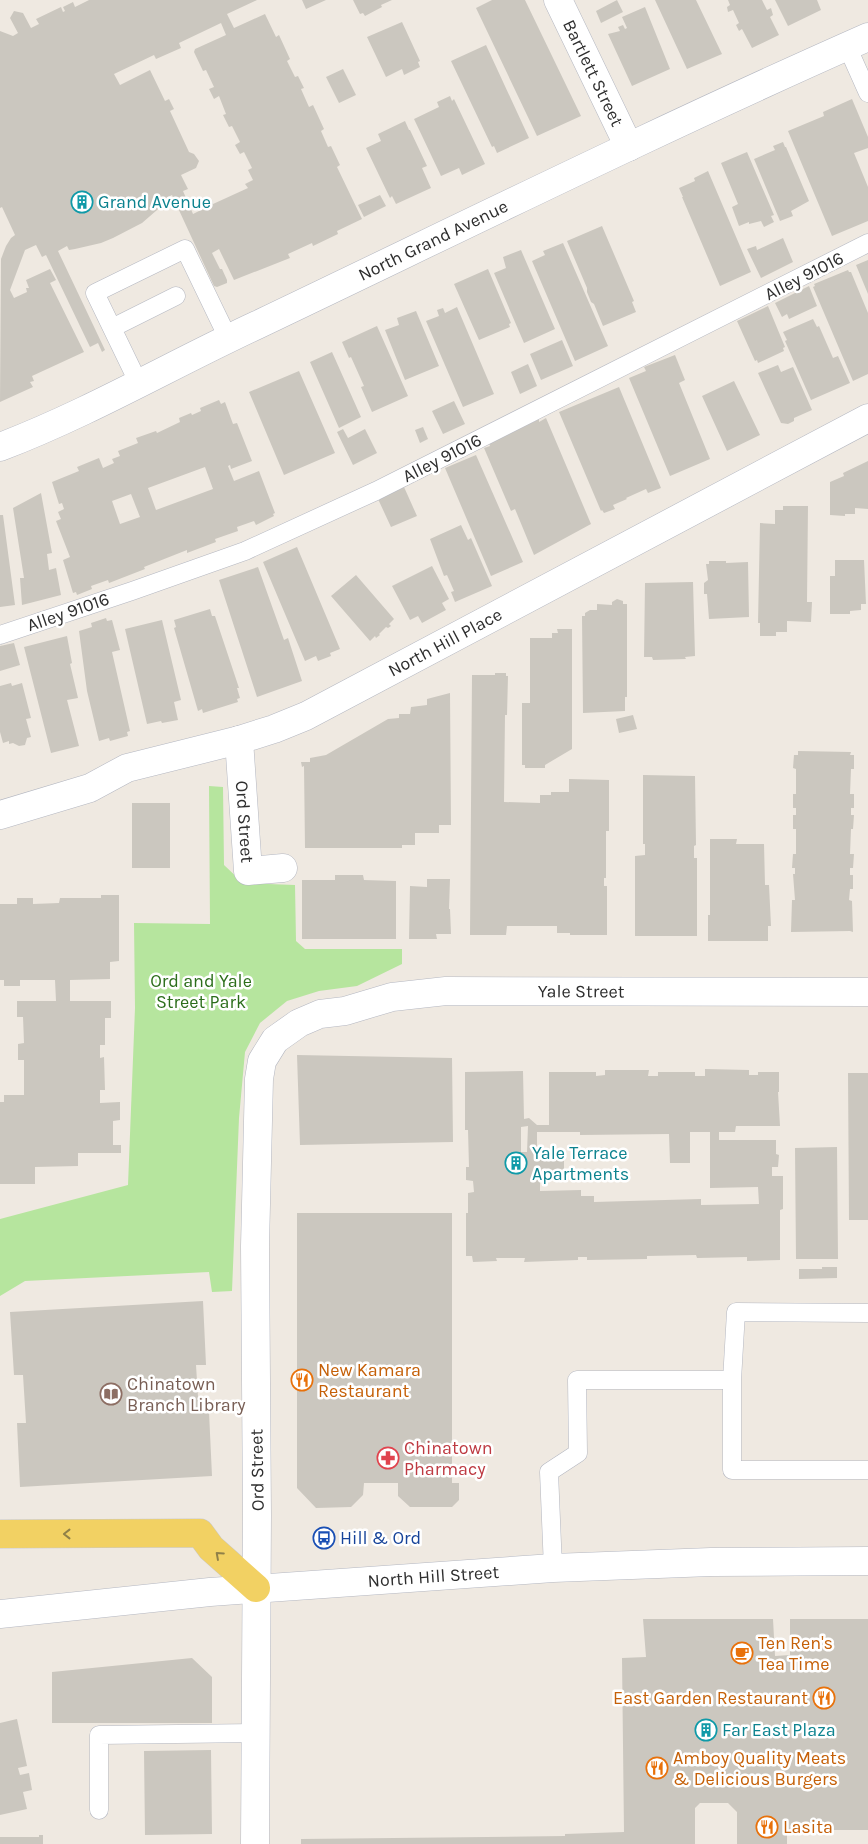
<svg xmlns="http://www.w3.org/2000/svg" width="868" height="1844" viewBox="0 0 868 1844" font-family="Karla,sans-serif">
  <rect width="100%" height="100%" fill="#efe9e1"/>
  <path fill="#b6e59e" d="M209,786L223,787L224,865L243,883L295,885L296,941L305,949H402V964L357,986L319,991L287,1001L260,1023L245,1052L239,1118L232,1291L212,1292L209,1272L25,1281L0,1296V1219L128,1185L135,1008L134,923L210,924Z"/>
  <path fill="#cbc7bf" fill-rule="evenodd" d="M89,0H257L227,14L234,28L265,14L276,37L279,35L290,59L287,61L295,77L298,76L304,88L301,89L309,107L313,105L324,129L321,131L328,147L331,146L340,165L337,167L362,219L337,231L338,234L313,246L312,243L288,254L290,258L234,280L219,249L212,253L220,269H222L227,280V283L217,287L214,286L172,195L162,200L164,204L142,223L113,238L101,243L75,249L69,250L67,246L58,251L105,350L102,352L98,343L90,347L46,255L42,257L36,245L25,250L10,290L14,298L27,292L26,288H29L26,280L50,269L56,280L50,283L84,352L32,376L34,381L30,382L33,387L0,402L1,259L6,246L11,238L15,235L2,207L0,208V31L13,36L18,33L10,18L14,11L23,13L31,28L39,24L36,19L61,7L63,12L65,11L63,7L73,2L75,7ZM221,23L226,35L195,49L194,52L203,71L206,70L214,87L209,89L214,99L219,96L226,114L223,115L229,127L232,126L240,142L235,145L240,154L244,152L252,168L248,170L253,180L245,184L248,188L213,204L212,200L201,205L203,209L193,214L183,191L188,189L181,175L196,168L199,161L194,154L189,152L170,111L174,109L169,99L165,101L150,70L120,85L114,74L154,55L156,59L181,48L179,43Z
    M302,0H326L306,9Z
    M353,0H392L381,5L382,7L365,16L363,13L360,14Z
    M492,0H525L581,116L537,136L476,8Z
    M617,0L623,12L601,23L596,11Z
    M655,0H696L722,54L687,69Z
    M728,0H762L767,10L771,8L773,15L770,17L779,35L752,48L742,29L739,31L736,25L739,23L733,10L728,12L727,7L730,5Z
    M775,0H817L821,10L788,26Z
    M645,7L670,69L632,86L608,34L620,31L618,27L623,25L625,29L627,28L622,17Z
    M402,22L420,61L418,62L420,67L404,75L402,69L386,77L367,37Z
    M486,45L529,138L497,153L494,146L492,147L451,61Z
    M343,69L356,95L339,103L326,77Z
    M450,96L452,101L454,99L485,164L462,175L459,168L441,176L414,119L439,107L437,102Z
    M852,99L868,137V148L854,153L868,187V221L832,236L788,131L824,116L823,112Z
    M405,121L409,130H410L427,166L422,168L431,188L396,204L392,196L390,198L366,148L381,141L378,134Z
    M783,142L785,147H786L809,201L791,211L793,216L780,221L754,159L775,150L773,146Z
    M747,152L774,215L771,216L774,222L764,227L761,221L749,224V222L739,226L732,207L738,204L721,163Z
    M708,171L751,272L720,286L682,197H683L679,188L695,181L694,178Z
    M380,195L386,206L364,217L358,205Z
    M602,226L634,301L632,302L636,312L603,326L594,304L591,302L587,292V288L567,241Z
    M783,238L793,262L761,278L747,249L756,246L757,250Z
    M563,243L608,346L575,361L532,261L545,255L543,251Z
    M521,250L555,329L524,343L494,273L506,268L503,257Z
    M868,260V294L856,265Z
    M488,269L511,323L509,324L510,327L479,340L454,284Z
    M848,270L849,272H851L868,313V374L853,381L813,287L815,286L814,284Z
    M809,286L817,306L789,319L787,314L782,317L775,303Z
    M768,306L785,347L783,348L784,351L758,363L757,360L755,361L737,321Z
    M457,307L494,394L463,407L426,321L439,316L437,310L443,308L445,313Z
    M416,311L439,366L405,380L385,330L399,325L397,318Z
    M813,319L817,327L819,326L833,358L838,356L850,383L811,400L785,341L787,340L783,332Z
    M377,326L408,396L372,412L361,387L364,386L351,357L349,358L342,342Z
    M562,340L573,366L541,380L530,354Z
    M332,352L361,417L339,428L310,362Z
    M675,355L685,380L679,383L710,459L670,476L629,378L646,371L644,367Z
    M528,364L537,386L520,394L511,372Z
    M778,365L781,372L793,367L812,410L794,418V421L788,424L781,423L758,373Z
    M299,371L335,453L284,475L249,392Z
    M734,381L760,435L727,451L702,396Z
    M619,387L661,488L648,493L646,489L626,498L627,499L613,505L615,509L604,513L602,510L601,511L559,412Z
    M219,400L221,404L225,402L233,424L237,423L252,461L231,469L230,465L228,466L234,481L259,471L275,513L273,514L274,516L256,525L254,521L237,527L238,531L215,539L216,542L187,553V550L144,567L145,569L109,583L108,580L91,586L92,589L77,595L76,592L73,593L63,560L70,557L56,521L61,519L58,512L64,509L62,503L59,504L52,482L79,471L77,467L99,458L103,468L114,463L112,459L120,456L118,451L138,443L136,438L156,431L157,433L180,422L179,418L191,413L192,415L201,411L200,408ZM205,467L213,489L156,510L148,488ZM131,494L140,517L120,524L112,501Z
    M454,401L465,424L443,434L432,411Z
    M546,418L591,524L534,555L515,509L511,511L484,448L490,446L489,443L539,419V422Z
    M423,427L428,439L420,443L415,430Z
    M343,429L348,438L365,429L377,453L353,465L337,432Z
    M476,455L523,562L491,576L445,468Z
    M868,461V509L855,508V514H845V516L830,515V482L844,476L843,473Z
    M404,487L417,516L391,527L378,499Z
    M41,493L52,553L47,554L49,570L56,568L61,595L22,605L20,578H24L13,508Z
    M783,506H808L807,602H812L811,622L787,621V632H776V636H760V623H758L760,523L775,524V510H783Z
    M0,515H3L15,605L0,607Z
    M461,525L468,540L471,538L492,586L455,602L451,592L454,591L447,575L444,576L430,539Z
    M297,547L340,649L330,653L331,656L318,661L316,656L305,661L263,562Z
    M835,560H864L866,604H861V610L850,611V614H830V576H835Z
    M709,561H726V563L748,562L749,617L709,619L707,594H704V583L708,580L706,564H709Z
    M432,566L449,599L442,603L446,610L422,623L418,616L410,620L392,586Z
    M258,567L284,640L288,638L302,681L257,697L219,580Z
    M356,575L394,619L389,624L391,626L388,628L386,627L379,634L380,635L376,638L375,636L370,641L331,596Z
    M693,582L695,656L685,657L686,659L653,660L652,657H644L645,583Z
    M617,599L623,601V604H627V697H625V711L583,713L582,616H585V613L590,610H597V604L612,605V602Z
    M210,609L212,616H215L239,688H237L240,698L237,699L238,702L203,713L202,709L198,711L174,628L176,627L174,620Z
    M106,618L107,621L112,620L120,650L112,652L130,731L127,732L128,736L110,741L109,738L99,741L87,691L79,631L92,627L91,623Z
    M162,620L181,700L174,702L178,720L162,723L161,721L147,724L125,629Z
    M557,629H572V749L545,765V768H525V765H522V703H530V638H552V633H558Z
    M67,636L72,663L70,664L78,698L67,700L79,746L51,753L24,647Z
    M14,643L20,665L0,671V646Z
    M495,673H506V676H508L507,715H505L504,802L540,803V795H551V792H569V779L609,780V831H606V878H604V886H607V935H570V933H557V926H507L506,935H470L472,675H495Z
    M11,683L12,686L22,683L31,718L26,719L31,737L27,738L25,745L19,746L13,743L9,744V741L3,743L0,732V686Z
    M450,693L451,825H439V833H415V845H402V848H305L304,766L302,767L301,762H310V758L326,755L388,719L399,718V714H410L411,707L427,705V699Z
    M633,715L637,729L619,733L616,719Z
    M798,751L851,752L850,755H854V769H851L850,794H854V808H851V815H854L853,829H851L850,854H854L853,868H850V875H853V889H850L849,900L852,901L853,932L850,931L791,932L792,900H795L793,874H795V868H792L793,854H796V829H793V815H796V808H793V794H796V769L793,768L794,755H798Z
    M643,775L695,776L696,845L694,846V858H697V936H635V856L645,855V844H643Z
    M132,803H170V868H132Z
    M710,839H737L736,844H764L765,885H769L771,926H768V941H708V915H710Z
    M335,875H363L364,880L396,881V939H302V880H335Z
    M427,879H450L449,909H450L451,934H436L437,939H409L410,886L427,887Z
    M101,895H119V961L110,962V979L70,980V1001H111V1018H105V1045H100V1058L104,1057L105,1090H100V1103L120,1102V1120L113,1121V1145H121V1153H78V1166L35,1167V1184H0V1102H4V1095H24V1060H18V1044L24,1043L23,1017H17V1001H56L55,980H20V986H4V980H0V904H17V898H33V904L59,903L60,898H101Z
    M297,1055L452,1058L453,1142L300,1145Z
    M705,1069L749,1070V1075H758V1072H779V1092H778L780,1126H736L735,1132H719V1140H776V1154L779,1155L778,1167H772V1176H783V1209L780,1210V1260L747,1261V1257L697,1258L696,1255L647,1256V1259L587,1260V1257H578V1260L524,1262L525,1258H496L497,1261L473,1262L472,1256H466V1213H468V1193L474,1192L473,1181L466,1180V1167H469L468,1130H465V1072L523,1071L524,1119L529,1118L537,1125H549V1072H596V1076L605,1075V1070H649L648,1076H658V1072H695V1076H705ZM528,1126L527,1152H521V1127ZM537,1132H580V1135L669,1134L670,1163H690V1132H710V1188L758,1187L759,1204L701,1205V1199L594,1202V1196H581V1190L540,1191V1178H564V1160H540V1149H537Z
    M848,1073H868V1220H849Z
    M837,1147L838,1259H796L795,1148Z
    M297,1213H452V1483H459V1500L452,1507H410L398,1496V1483H364L363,1495L351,1507L316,1508L297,1488Z
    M822,1267H837V1278L799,1279V1269H822Z
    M203,1301L206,1365H196L199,1413L209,1412L212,1476L20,1487L17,1423H26L23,1375H14L10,1312Z
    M643,1619H773L775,1656L790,1655V1619H868V1830H789L787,1831V1844H737V1812L728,1803H700L695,1808V1844H301V1839L565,1836V1834L624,1832L622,1658L646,1657Z
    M192,1658L212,1677V1723H52V1672Z
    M17,1719L27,1766L18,1768L20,1775L29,1773L32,1790L23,1792L27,1809L0,1815V1723Z
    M211,1750L212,1834L145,1835L144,1751Z
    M39,1835H43V1844H0V1837H39Z"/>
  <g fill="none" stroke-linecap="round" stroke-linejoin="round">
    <g stroke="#b4b7c1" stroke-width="19">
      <path id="service" d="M847,46L868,93
        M112,328L176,296
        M139,384L95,293L185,249L228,338
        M0,635L132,591L245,551L376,491L868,243
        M732,1380L736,1312L868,1313
        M553,1568L549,1472L578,1453L577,1380H732V1470H868
        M99,1810V1735L255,1733"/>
    </g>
    <g stroke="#b4b7c1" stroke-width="29">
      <g id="minor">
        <path id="s1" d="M558,0L629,147"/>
        <path id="s2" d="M239,740L248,871L283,868"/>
        <path id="s3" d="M0,815L90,788L127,768L239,740L274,729L306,716L868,418"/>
        <path id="s4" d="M255,1844L257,1515L255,1246L259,1079L262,1061L275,1040L299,1023L320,1014L345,1011L392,997L446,991L868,992"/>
      </g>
    </g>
    <g stroke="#b4b7c1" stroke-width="29">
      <g id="tertiary">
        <path id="s5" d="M0,447C89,413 171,365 257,325C460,228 662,128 868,37"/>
      </g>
    </g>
    <g stroke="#b4b7c1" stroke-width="29">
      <g id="secondary">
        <path id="s6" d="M0,1614L210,1592L553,1568L711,1562L868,1561"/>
      </g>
    </g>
    <g stroke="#c9c9c9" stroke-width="29">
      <path id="primary" d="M0,1534L200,1533L211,1548L256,1588"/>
    </g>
    <use href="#service" stroke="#fff" stroke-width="18"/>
    <use href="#minor" stroke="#fff" stroke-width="28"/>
    <use href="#tertiary" stroke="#fff" stroke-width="28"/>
    <use href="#secondary" stroke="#fff" stroke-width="28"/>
    <use href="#primary" stroke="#f2d163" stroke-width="28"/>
  </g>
  <defs><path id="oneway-chevron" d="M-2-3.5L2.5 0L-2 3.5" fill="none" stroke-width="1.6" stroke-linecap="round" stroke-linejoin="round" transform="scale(1.25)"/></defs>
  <g stroke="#908048">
    <use href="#oneway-chevron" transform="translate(67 1534) rotate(180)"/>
    <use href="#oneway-chevron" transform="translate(219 1555) rotate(-138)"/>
  </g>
  <defs>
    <g id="building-ring" transform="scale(1.125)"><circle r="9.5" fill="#fff" stroke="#0f9aa8" stroke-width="1.5"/><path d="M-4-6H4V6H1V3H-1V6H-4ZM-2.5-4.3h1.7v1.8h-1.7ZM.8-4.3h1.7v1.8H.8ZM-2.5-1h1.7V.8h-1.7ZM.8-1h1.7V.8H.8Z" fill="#0f9aa8"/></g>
    <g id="restaurant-ring" transform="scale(1.125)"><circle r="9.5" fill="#fff" stroke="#e8710a" stroke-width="1.5"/><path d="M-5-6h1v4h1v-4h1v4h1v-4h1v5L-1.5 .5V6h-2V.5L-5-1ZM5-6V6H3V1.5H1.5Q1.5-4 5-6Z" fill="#e8710a"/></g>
    <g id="library-ring" transform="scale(1.125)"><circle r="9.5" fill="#fff" stroke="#8d6e63" stroke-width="1.5"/><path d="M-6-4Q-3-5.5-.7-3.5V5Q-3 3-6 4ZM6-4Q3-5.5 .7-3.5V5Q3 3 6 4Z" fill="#8d6e63"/></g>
    <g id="pharmacy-ring" transform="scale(1.125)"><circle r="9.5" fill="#fff" stroke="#e0444e" stroke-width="1.5"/><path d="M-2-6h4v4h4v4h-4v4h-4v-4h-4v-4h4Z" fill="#e0444e"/></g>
    <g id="bus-ring" transform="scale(1.125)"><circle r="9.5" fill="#fff" stroke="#1a4fb4" stroke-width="1.5"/><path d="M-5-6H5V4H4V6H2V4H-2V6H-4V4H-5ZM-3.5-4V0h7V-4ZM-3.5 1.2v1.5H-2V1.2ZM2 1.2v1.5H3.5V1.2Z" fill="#1a4fb4"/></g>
    <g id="cafe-ring" transform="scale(1.125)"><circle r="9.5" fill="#fff" stroke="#e8710a" stroke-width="1.5"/><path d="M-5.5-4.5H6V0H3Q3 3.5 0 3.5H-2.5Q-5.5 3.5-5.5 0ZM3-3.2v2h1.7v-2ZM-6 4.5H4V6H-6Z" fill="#e8710a"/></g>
  </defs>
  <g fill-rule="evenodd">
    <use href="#building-ring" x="82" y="202"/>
    <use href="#building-ring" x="516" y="1163"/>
    <use href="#restaurant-ring" x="302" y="1380"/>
    <use href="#library-ring" x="111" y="1394"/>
    <use href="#pharmacy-ring" x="388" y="1458"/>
    <use href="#bus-ring" x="324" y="1538"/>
    <use href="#cafe-ring" x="742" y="1653"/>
    <use href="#restaurant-ring" x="824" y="1698"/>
    <use href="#building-ring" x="706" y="1730"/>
    <use href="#restaurant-ring" x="657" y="1768"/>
    <use href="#restaurant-ring" x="767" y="1827"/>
  </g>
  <g text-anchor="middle" stroke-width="5" stroke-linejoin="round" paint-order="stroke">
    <g font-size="18" fill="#2e2e2e" stroke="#fff">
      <text dy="6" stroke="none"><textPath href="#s1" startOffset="81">Bartlett Street</textPath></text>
      <text dy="6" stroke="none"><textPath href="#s5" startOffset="480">North Grand Avenue</textPath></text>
      <text transform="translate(804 276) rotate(-27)" y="6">Alley 91016</text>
      <text transform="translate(442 458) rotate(-27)" y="6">Alley 91016</text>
      <text transform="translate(68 612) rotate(-19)" y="6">Alley 91016</text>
      <text dy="6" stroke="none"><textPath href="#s3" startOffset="480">North Hill Place</textPath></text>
      <text dy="6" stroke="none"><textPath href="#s2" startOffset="82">Ord Street</textPath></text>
      <text dy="6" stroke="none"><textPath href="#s4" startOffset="1124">Yale Street</textPath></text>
      <text transform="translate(257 1470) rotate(-91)" y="6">Ord Street</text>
      <text dy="6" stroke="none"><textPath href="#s6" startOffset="435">North Hill Street</textPath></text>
    </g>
    <g font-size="18" fill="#0d838f" stroke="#fff" text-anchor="start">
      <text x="98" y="208">Grand Avenue</text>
      <text x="532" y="1159">Yale Terrace<tspan x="532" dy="21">Apartments</tspan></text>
      <text x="722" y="1736">Far East Plaza</text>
    </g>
    <g font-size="18" fill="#2c6e1b" stroke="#fff">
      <text x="201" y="987">Ord and Yale<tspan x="201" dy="21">Street Park</tspan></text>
    </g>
    <g font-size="18" fill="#c56008" stroke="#fff" text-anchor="start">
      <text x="318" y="1376">New Kamara<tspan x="318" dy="21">Restaurant</tspan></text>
      <text x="758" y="1649">Ten Ren's<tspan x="758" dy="21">Tea Time</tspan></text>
      <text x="808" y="1704" text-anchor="end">East Garden Restaurant</text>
      <text x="673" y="1764">Amboy Quality Meats<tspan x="673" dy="21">&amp; Delicious Burgers</tspan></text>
      <text x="783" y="1833">Lasita</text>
    </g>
    <g font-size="18" fill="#785e54" stroke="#fff" text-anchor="start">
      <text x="127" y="1390">Chinatown<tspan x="127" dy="21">Branch Library</tspan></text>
    </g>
    <g font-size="18" fill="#be3a42" stroke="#fff" text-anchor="start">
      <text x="404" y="1454">Chinatown<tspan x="404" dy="21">Pharmacy</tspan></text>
    </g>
    <g font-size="18" fill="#164399" stroke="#fff" text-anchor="start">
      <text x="340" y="1544">Hill &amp; Ord</text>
    </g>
  </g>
</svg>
